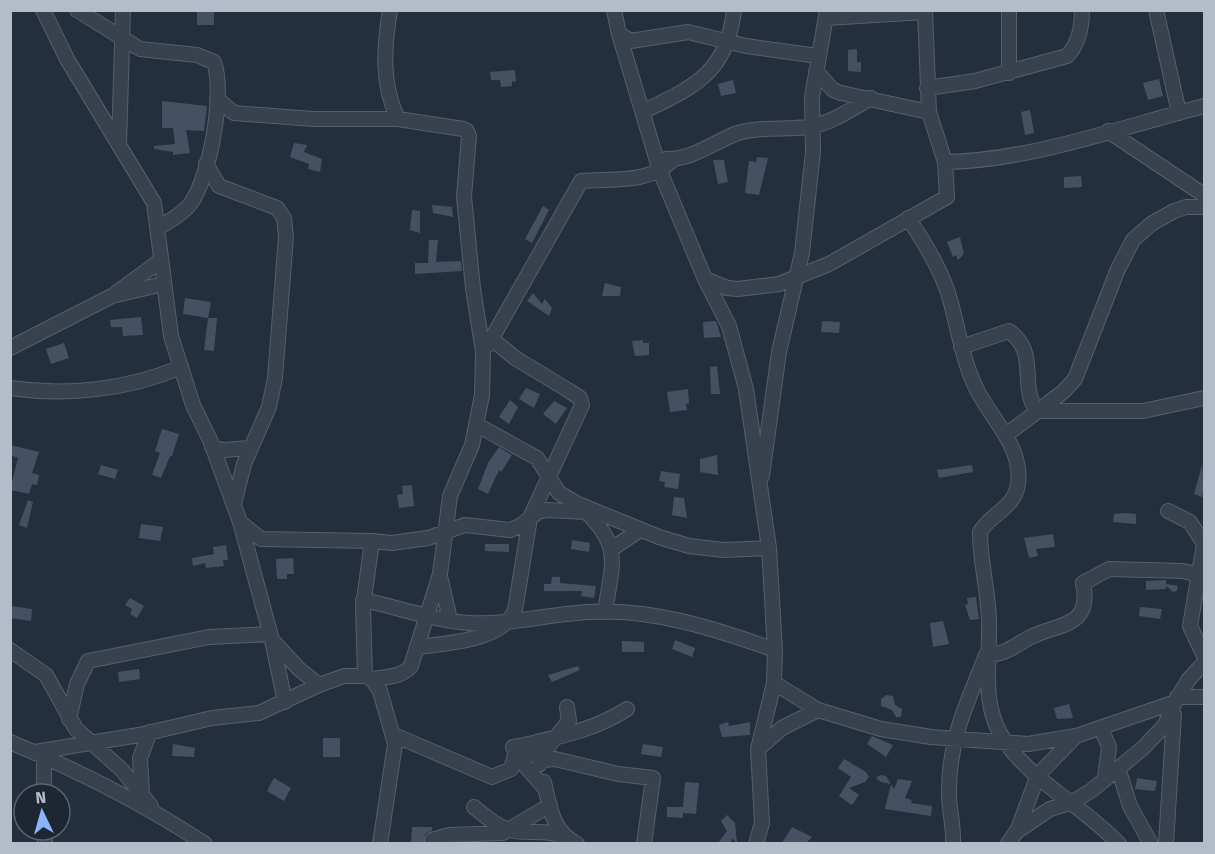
<svg xmlns="http://www.w3.org/2000/svg" width="1215" height="854" viewBox="0 0 1215 854" font-family="'Fira Sans',sans-serif">
  <rect width="100%" height="100%" fill="#242f3e"/>
  <path fill="#455162" d="M197,10H214V25H197Z
    M857,49V62H861V72L848,71V50Z
    M515,70L516,82L512,81V86L501,87L500,80H491L490,72Z
    M1159,79L1163,96L1148,100L1143,83Z
    M733,80L736,93L721,96L718,84Z
    M162,101L207,106L204,131L186,130L190,153L173,155V152L154,149V146L175,144L173,128H162Z
    M1030,110L1034,133L1025,135L1021,112Z
    M294,143L307,145L304,152L322,159L320,172L308,169L309,164L290,157Z
    M757,157L768,158L759,195L745,193L749,161L756,162Z
    M713,160H724L728,182L718,184Z
    M1081,176L1082,187L1064,188V177Z
    M432,205L452,207L453,217L433,213Z
    M543,206L549,210L532,243L525,239Z
    M412,210L420,211V233L410,230Z
    M960,237L964,254L958,260L956,255L953,257L947,242Z
    M429,240H438L436,262L461,261L462,271L415,274V263H428Z
    M605,283L621,287L620,296H602Z
    M533,293L542,304L545,299L552,308L549,316L527,301Z
    M185,298L211,302L208,318L183,314Z
    M141,317L143,335L123,336L122,327H111L110,320Z
    M208,318H217L214,351L204,350Z
    M716,321L721,337L704,338L703,322Z
    M822,321L840,322L839,333L821,332Z
    M643,340V343H649V355L635,356L632,341Z
    M64,343L69,358L51,364L46,349Z
    M717,366L720,394H711L710,367Z
    M526,388L540,394L534,408L519,399Z
    M688,389L689,403L686,404L687,410L670,412L667,392Z
    M510,400L518,407L509,424L499,417Z
    M554,401L567,408L556,424L543,414Z
    M162,429L179,434L172,456H170L161,478L152,475L160,453L155,451Z
    M10,445L39,452L32,473L39,475L37,485L32,484L29,494L10,490L18,458L10,455Z
    M499,447L512,455L501,472L499,470L488,494L478,489L488,463Z
    M717,455L718,475L700,472V459Z
    M101,465L118,470L115,479L98,474Z
    M972,465L973,472L939,478L937,470Z
    M1202,465L1204,488L1202,497L1194,494Z
    M661,471L680,474L678,489L664,487L665,482L659,481Z
    M412,485L414,506L399,508L397,495L403,494L402,486Z
    M674,497L684,498L687,518L672,515Z
    M28,500L33,502L27,528L19,525Z
    M1125,513L1136,514V524L1113,522L1114,514Z
    M141,524L163,527L160,541L139,538Z
    M1053,534L1055,547L1036,549L1038,556L1029,558L1024,538Z
    M572,540L590,543L589,552L571,549Z
    M485,544H509V552L485,551Z
    M226,545L228,560H223L224,566L206,568L205,563L193,566L192,558L214,554L213,547Z
    M293,558L294,574H287V579H277L276,559Z
    M552,577H560V583L596,586L594,598L581,596L582,591H544V584H551Z
    M1166,580V584L1178,586L1177,591L1173,592L1166,586V589L1146,590V581Z
    M976,597L979,619L970,620L965,605L968,604L967,598Z
    M130,598L144,606L137,618L130,614L132,609L125,605Z
    M10,606L32,609L31,621L10,618Z
    M1140,607L1162,609L1160,619L1139,616Z
    M943,621L949,644L933,647L930,623Z
    M675,640L695,648L692,657L672,649Z
    M622,641L644,642V652H622Z
    M578,666L580,670L552,682L548,675Z
    M139,669L140,679L119,682L118,672Z
    M886,695L893,696L895,705L902,709L901,717H896L892,710L881,706V699Z
    M1069,704L1073,718L1057,719L1054,708Z
    M728,722L729,726L750,722V735L722,737L719,725Z
    M872,736L893,745L886,757L867,744Z
    M323,738H340V757H323Z
    M173,744L195,748L194,757L172,756Z
    M643,744L663,747L661,757L641,754Z
    M844,759L866,772L869,777L865,782L849,788L859,795L852,805L839,796L851,777L838,768Z
    M880,775L886,776L894,789L898,779L912,781L905,798L912,800L911,803L932,806L931,816L885,809L891,784L881,782L876,778Z
    M274,778L291,788L284,801L267,791Z
    M1137,778L1157,781L1155,791L1135,789Z
    M685,782L699,783L696,814L683,813V818L667,817V807H683Z
    M727,815L735,823L737,843L732,838L731,843H718L727,831L721,821Z
    M412,827H432V831L425,834L424,843H411Z
    M792,827L812,837L806,843H782Z"/>
  <g fill="none" stroke-linecap="round" stroke-linejoin="round">
    <g stroke="#565f6c" stroke-width="16">
      <path id="minor" d="M43,10L67,59L154,203L171,336L193,405L210,440L240,522L272,640L285,702
        M77,10L140,49L197,55L214,62C225,94 210,176 191,203C183,214 169,221 158,228
        M390,10C384,47 381,84 398,119
        M614,10L619,34L660,171L705,279L729,326L746,389L769,548L775,650L774,683L758,749L762,823L756,844
        M925,10L929,112
        M1009,10V73
        M1156,10L1179,113
        M826,18L925,12
        M619,34L631,41L688,32L746,46L818,56
        M927,88L975,81L1067,56C1079,44 1082,27 1082,10
        M217,99L234,113L314,119H398L463,129L467,131L469,136L464,197L473,288L483,352L482,395L472,445L450,496L440,574L411,666C402,677 386,677 372,679
        M644,111C694,87 727,73 734,10
        M1108,131L1204,195
        M119,144L123,10
        M666,159C691,160 713,143 735,134C757,126 785,130 808,127C831,124 851,109 871,98
        M945,162C1029,161 1122,127 1204,106
        M206,164L219,186L277,208L284,218L286,237L275,378L269,407L244,464L234,504
        M908,218C925,243 944,274 951,303C959,333 963,362 977,390C992,420 1023,447 1018,484C1015,508 990,514 980,532C980,563 989,593 989,624C990,665 980,707 1006,743C1035,784 1085,807 1119,844
        M705,279L727,288L738,289L779,284L829,264L947,197L945,162L929,112L841,93L833,90L816,71
        M116,293L160,261
        M488,345L581,181C615,178 647,185 674,159
        M961,347L1009,331C1039,353 1019,382 1036,411H1143L1204,398
        M10,348L112,296L163,284
        M10,388C66,396 128,390 181,367
        M477,425L537,458L559,493L578,504L659,537L689,546L724,550L769,548
        M1006,435L1063,392L1075,379L1118,269L1133,240L1151,224L1174,211L1186,207H1204
        M212,447L223,450L250,448
        M762,476L779,352L802,253L813,152L812,97L827,10
        M584,510C623,547 612,563 605,612
        M1168,511L1190,522L1204,544L1190,626L1204,656
        M241,523L261,539L372,541L363,607L365,676
        M372,541L392,543L428,538L465,525L510,530L520,526L538,512L548,510L586,512
        M613,548L640,530
        M440,576L450,620
        M363,600C398,607 435,621 470,623C510,625 549,614 589,612C652,608 716,629 775,650
        M273,641L299,669L319,685
        M418,647C448,643 502,641 515,610L530,518L582,405L580,398L571,392L515,358L492,339
        M10,650L46,675L76,729L122,770L151,806
        M774,683L818,710L881,729L931,737L1028,744L1076,736L1175,702L1189,679L1204,663
        M1177,697H1204
        M69,719L77,684L88,661L209,637L270,634
        M1101,728L1109,747L1105,778
        M394,735L492,777L511,769L515,755
        M10,742C79,771 143,803 205,844
        M520,746C558,737 595,730 627,709
        M758,749L782,728L818,710
        M35,752L139,735L212,718L259,713L319,685L344,676H365L372,679L380,691L395,744L380,844
        M44,757V794
        M540,764L542,754L569,721L567,707
        M1118,768L1130,806L1151,844
        M544,782C550,808 552,831 577,844
        M546,790C537,778 516,759 513,747L520,746L542,760L555,759L618,774L653,778L644,844
        M142,793L140,758L150,732
        M474,807C486,817 498,828 514,831C530,834 552,828 564,839
        M45,830V844
        M1016,832L1050,809L1073,802L1092,790L1142,749L1165,725L1175,702
        M432,840L449,835L503,833L550,805
        M953,844C954,825 948,806 949,788C950,735 968,702 986,655C1005,655 1014,646 1029,638C1056,623 1093,629 1083,583L1109,569L1183,571L1199,575
        M1008,844L1018,829L1038,775L1076,736
        M1166,844L1174,714"/>
    </g>
    <use href="#minor" stroke="#38414e" stroke-width="14"/>
  </g>
  <rect width="1215" height="854" fill="none" stroke="#b4bcc9" stroke-width="24"/>
  <g transform="translate(42 812) rotate(355)"><circle r="28" fill="#1d2633" stroke="#59626f" stroke-width="1.5"/>
  <path d="M0-4.5L10 22L0 15L-10 22Z" fill="#8ab4f8"/>
  <text y="-9" font-size="16" font-weight="bold" text-anchor="middle" fill="#b4bcc9">N</text>
  </g>
</svg>
